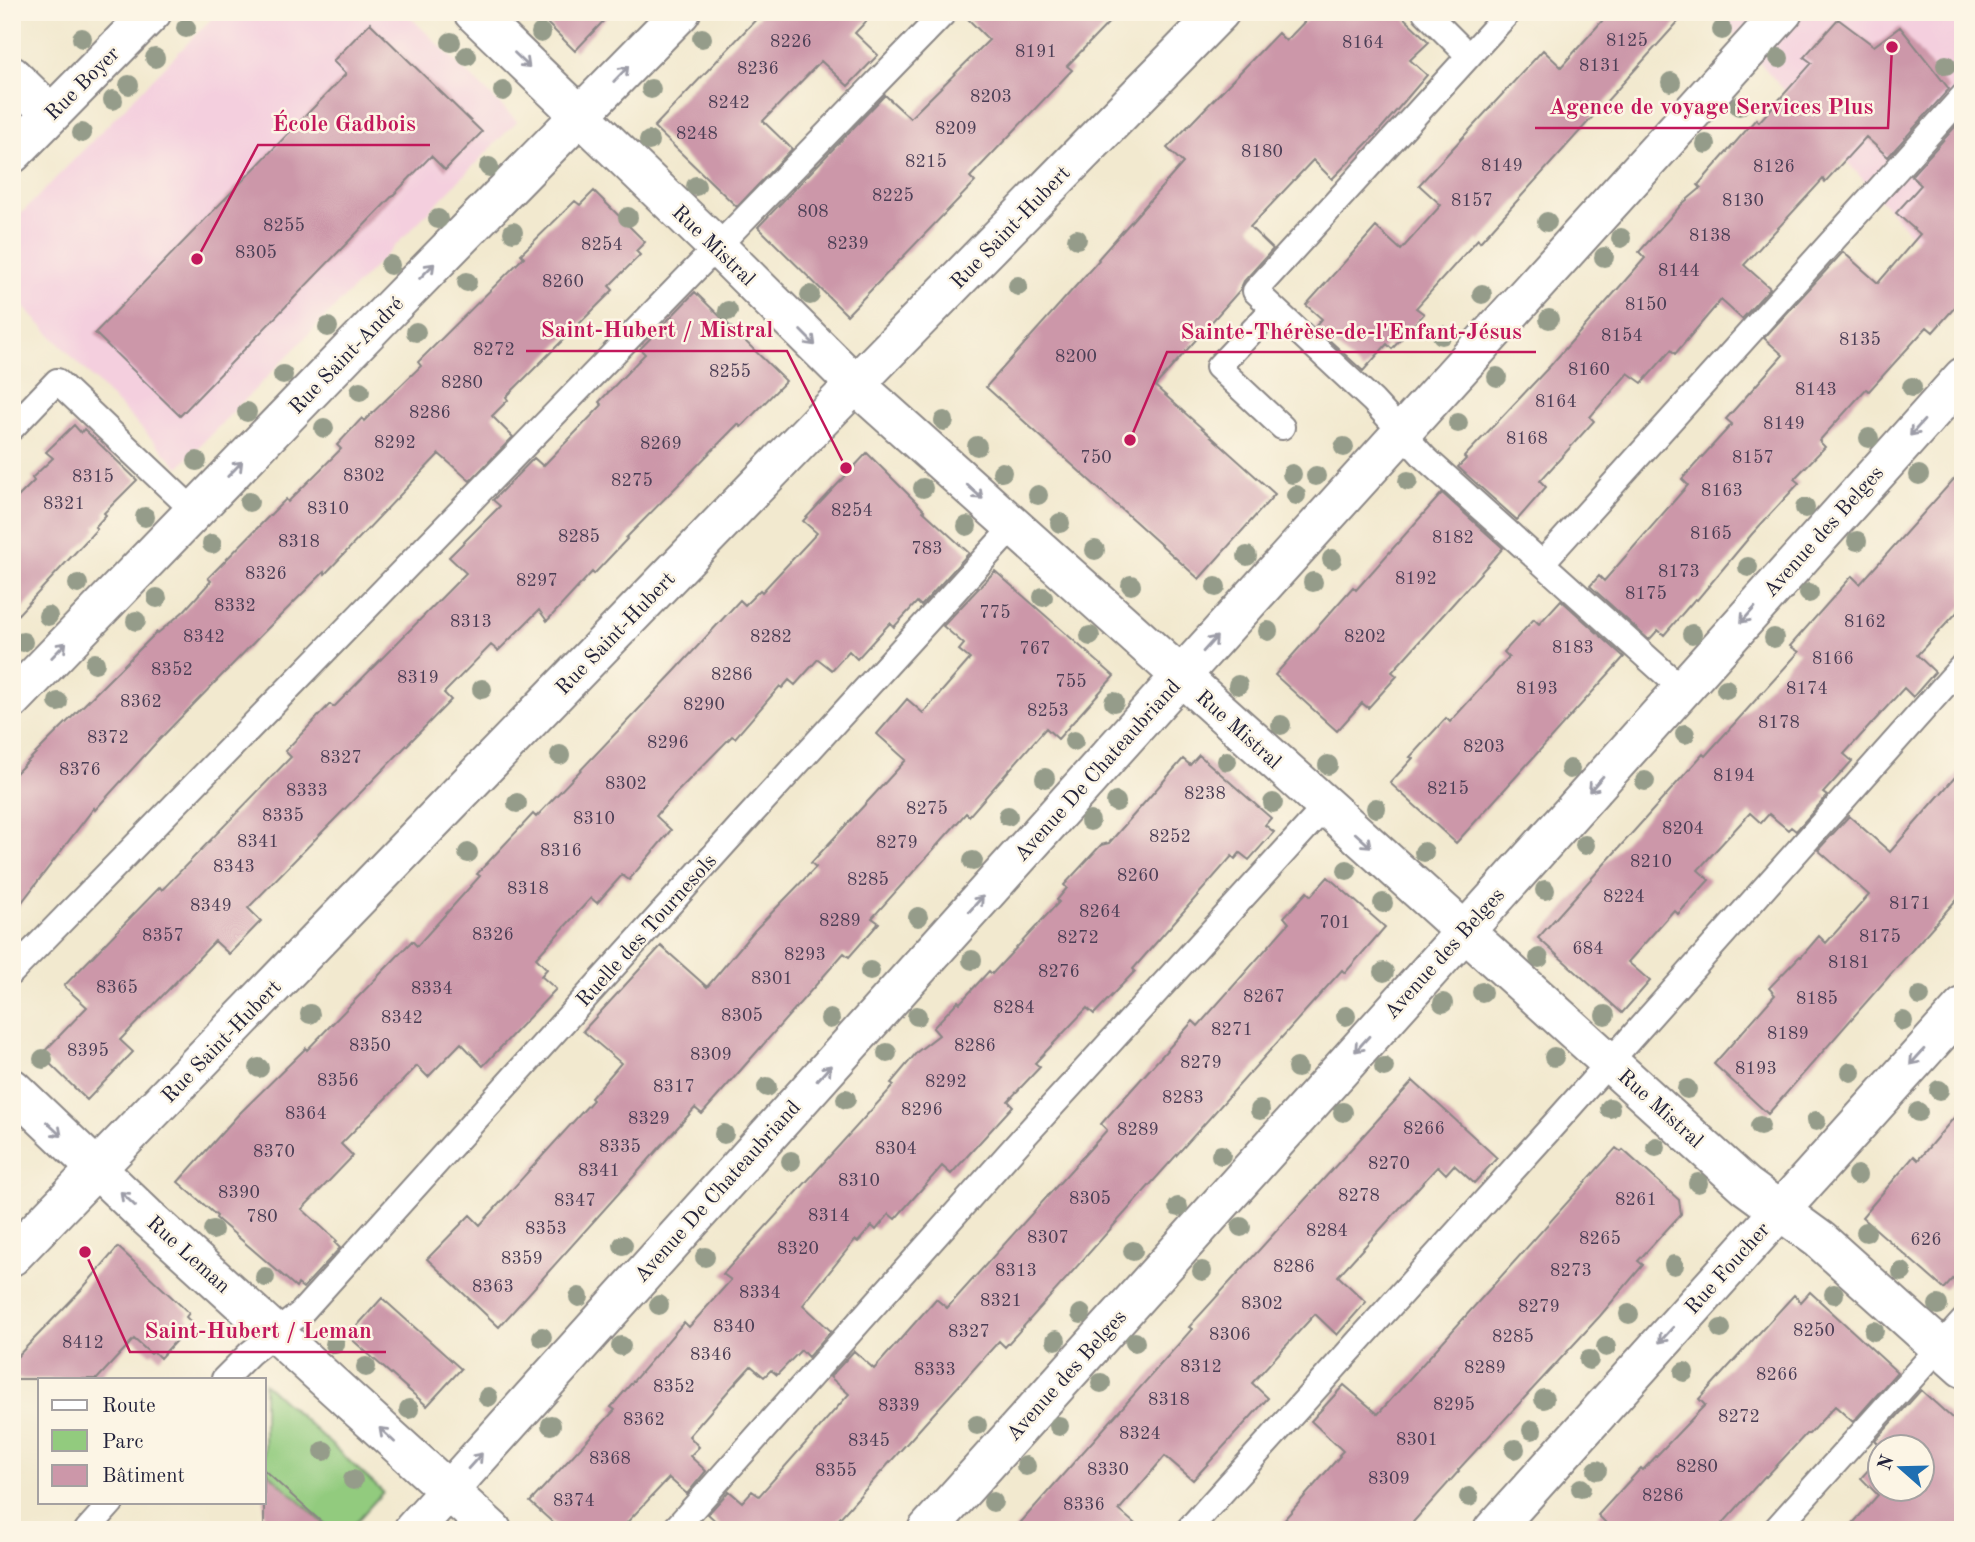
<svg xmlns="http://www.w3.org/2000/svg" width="1975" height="1542" viewBox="0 0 1975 1542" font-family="'Old Standard TT',serif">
  <rect width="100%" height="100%" fill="#fcf5e5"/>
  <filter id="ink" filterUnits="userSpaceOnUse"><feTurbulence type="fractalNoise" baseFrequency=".0143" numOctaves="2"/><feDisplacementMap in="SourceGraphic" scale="14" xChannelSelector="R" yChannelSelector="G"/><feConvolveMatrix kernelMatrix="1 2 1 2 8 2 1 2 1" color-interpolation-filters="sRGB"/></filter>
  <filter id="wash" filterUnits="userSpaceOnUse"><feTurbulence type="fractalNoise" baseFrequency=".00686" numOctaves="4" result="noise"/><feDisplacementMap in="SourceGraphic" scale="28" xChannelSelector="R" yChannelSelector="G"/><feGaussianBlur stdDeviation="1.57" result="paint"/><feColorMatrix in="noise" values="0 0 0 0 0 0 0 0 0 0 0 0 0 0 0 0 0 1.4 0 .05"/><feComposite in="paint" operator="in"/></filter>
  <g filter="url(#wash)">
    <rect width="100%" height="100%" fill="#f2e9cf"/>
    <path fill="#f4cfde" d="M218,12H405L517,121L179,467L12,295V223Z
      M1715,12H1963V293Z"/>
    <path fill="#92cb7e" stroke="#5a765c" stroke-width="2" d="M264,1383L383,1492L349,1530H331L264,1469Z"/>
    <g id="blocks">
      <path fill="#cc97a9" d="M536,12H612L575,51Z
        M763,12H875L855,33L878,55L848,86L821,61L763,121L792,149L737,207L654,127Z
        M961,12H1119L1067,66L1072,70L970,177L975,182L847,315L758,227L885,95L910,118L989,40Z
        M1314,12H1398L1429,42L1410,60L1427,75L1378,132L1332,179L1313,160L1250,227L1273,249L1244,281L1240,290L1155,386L1275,494L1199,579L986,387L1099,260L1098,259L1183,163L1167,148L1278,33L1286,41Z
        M1610,12H1687L1480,242L1478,239L1416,308L1424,314L1392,349L1387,344L1363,371L1315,327L1322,319L1306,305L1376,227L1401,250L1441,205L1419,185L1543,50L1561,67Z
        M1838,19L1874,46L1900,27L1949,89L1888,157L1866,137L1825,182L1823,179L1744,265L1770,288L1742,319L1721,300L1675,354L1671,350L1642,383L1628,373L1590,417L1594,421L1540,481L1546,487L1517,520L1458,467L1466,459L1464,457L1550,366L1645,258L1639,252L1682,204L1701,188L1698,185L1756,119L1759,122L1812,63L1804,57Z
        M370,23L482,132L445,170L431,156L180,416L95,333L346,74L333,61Z
        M1963,118V298L1933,332L1927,327L1869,391L1866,389L1819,441L1825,447L1794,479L1799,483L1752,534L1697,600L1695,599L1664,635L1658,630L1649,640L1590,586L1599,576L1604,581L1688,485L1682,479L1732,424L1726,419L1783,355L1764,338L1843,252L1878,283L1920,234L1896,213L1921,185L1911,176Z
        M594,191L645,242L636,251L640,255L609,286L613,290L506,397L508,400L492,416L513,437L470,481L439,454L325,574L324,572L262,634L155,744L95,810L94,808L12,915V777L157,632L158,633L184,611L211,581L208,578L286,499L288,502L341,449L337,445L362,418L364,421L421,366L418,362L524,257L521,254L575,201L580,205Z
        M695,292L786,381L741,427L738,424L626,538L627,539L594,574L592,572L547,621L539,610L498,651L491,645L444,693L451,700L248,908L261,921L229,954L215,941L120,1040L133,1052L87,1100L41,1055L87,1007L64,986L160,887L162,890L291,757L285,751L330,704L334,707L466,573L449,557L500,506L493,500L534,458L543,466L602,405L599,402L645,354L640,349Z
        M74,425L81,433L84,429L137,480L104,513L106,515L95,527L97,529L12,621V503L34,481L32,478L53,458L46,452Z
        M867,453L924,510L923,511L969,553L921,606L917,602L894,627L890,623L857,659L849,651L832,670L818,659L795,685L789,680L782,688L780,686L735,738L732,736L676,793L656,816L671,830L629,880L622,875L597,903L591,898L536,958L547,969L541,976L556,989L483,1066L461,1043L428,1077L417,1066L341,1144L353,1156L302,1209L337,1241L335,1243L340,1248L303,1288L298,1284L296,1287L216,1218L217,1216L178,1182L238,1115L306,1048L307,1050L412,941L417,946L480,876L477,874L533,814L536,817L674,672L740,600L745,605L760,590L762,592L817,533L803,521Z
        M1963,469V606L1917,655L1935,672L1913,697L1904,688L1844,754L1852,761L1823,793L1827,796L1796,831L1791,827L1788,830L1769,814L1761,823L1750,813L1698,870L1709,880L1678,914L1674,910L1628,962L1650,981L1622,1013L1538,938L1703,754L1705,756L1799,652L1790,646L1852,576L1860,584Z
        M1442,493L1503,548L1392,672L1397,676L1368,708L1362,703L1337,731L1275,675L1353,587L1356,590Z
        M995,571L1114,676L1058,739L1046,728L969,816L966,813L872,918L879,923L849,957L844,953L702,1114L695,1108L499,1327L427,1259L470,1215L480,1225L593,1100L591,1098L621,1063L583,1031L661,946L707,987L754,931L816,867L811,863L906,760L877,734L907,699L923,713L970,659L959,650L964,644L943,626Z
        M1561,600L1624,657L1456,843L1390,783L1413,758L1410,757L1446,718L1450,722L1509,657L1504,652L1534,619L1539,624Z
        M1199,755L1271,818L1265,825L1274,832L1249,860L1240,853L1235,859L1232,856L1133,969L1135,971L1094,1014L1087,1008L1035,1063L1040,1067L1008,1101L1013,1106L951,1174L942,1166L895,1219L889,1214L876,1230L872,1226L858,1242L855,1240L803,1305L831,1331L808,1357L801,1350L777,1375L771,1370L764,1377L751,1366L730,1389L689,1436L699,1447L690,1456L706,1471L687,1494L669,1478L620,1530H561L530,1502L615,1410L611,1407L684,1322L689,1327L731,1280L723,1274L894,1085L891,1083L917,1052L939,1035L933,1028L958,1001L960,1003L989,971L992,974L1059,902L1057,900L1067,888L1064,885L1101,845L1109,843L1183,759L1190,765Z
        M1963,768V892L1768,1114L1714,1064L1775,995L1769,988L1800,956L1801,957L1819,936L1826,943L1869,895L1818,850L1849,816L1890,852Z
        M1328,877L1385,927L1345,973L1342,970L1005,1347L999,1341L829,1530H717L721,1526L708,1514L729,1491L742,1502L752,1491L759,1496L849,1394L830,1377L854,1351L874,1369L936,1299L947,1308L1107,1130L1101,1124L1151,1068L1193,1021L1198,1026L1289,923L1284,917L1307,892L1311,896Z
        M1413,1081L1497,1158L1474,1183L1454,1165L1446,1174L1438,1166L1338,1276L1366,1302L1337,1335L1315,1314L1252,1383L1268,1398L1193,1480L1165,1456L1119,1510L1142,1530H1014L1192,1329L1189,1327Z
        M1963,1107V1268L1944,1289L1862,1217L1914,1156L1918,1160Z
        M1616,1148L1621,1152L1623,1150L1679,1200L1681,1214L1638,1261L1643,1265L1600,1316L1458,1470L1459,1471L1406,1530H1275L1340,1456L1339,1455L1343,1451L1311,1421L1344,1385L1378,1414Z
        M118,1247L189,1313L186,1317L192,1323L160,1358L154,1352L151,1354L134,1339L97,1379H12V1362L82,1289Z
        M1810,1292L1897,1372L1853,1422L1835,1406L1809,1434H1806L1766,1477L1765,1476L1717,1530H1613L1598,1515L1641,1468L1643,1470L1705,1405L1699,1399L1794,1295L1801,1302Z
        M382,1298L461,1369L427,1406L348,1336Z
        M1921,1390L1963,1428V1530H1847L1878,1495L1861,1478L1880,1457V1489H1922V1447H1882L1875,1441Z
        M264,1470L330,1530H264Z"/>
    </g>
  </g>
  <g filter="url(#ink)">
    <use href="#blocks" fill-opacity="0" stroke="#8a8685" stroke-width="2"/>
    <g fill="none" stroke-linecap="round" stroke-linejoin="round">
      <g stroke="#8a8685" stroke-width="28">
        <path id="service" d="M1425,12L1469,56
          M1509,12L1255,291L1373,401L1425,458L1681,688
          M1273,309L1218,367L1282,427
          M12,428L57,381L194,511
          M1543,562L1963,96
          M12,972C323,652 636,334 945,12
          M224,1379L250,1353L301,1313L743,823L1014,526
          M87,1530L112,1502
          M674,1530L1021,1140L1326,806
          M1188,1530L1549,1130L1963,665
          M1775,1530L1963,1321"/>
      </g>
      <g stroke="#8a8685" stroke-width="42">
        <path id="minor" d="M473,12L718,248L856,385L1326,806L1746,1186L1820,1240L1963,1368
          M12,76L51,114
          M12,154L152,12
          M12,700L384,315L681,12
          M12,1088L146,1216L492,1530
          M413,1530L1181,676L1783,12
          M927,1530L1963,377
          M1493,1530L1963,1007"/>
      </g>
      <g stroke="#8a8685" stroke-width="42">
        <path id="tertiary" d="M12,1256L831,409L1220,12"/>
      </g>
      <use href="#service" stroke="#fff" stroke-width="24"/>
      <use href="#minor" stroke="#fff" stroke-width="38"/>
      <use href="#tertiary" stroke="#fff" stroke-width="38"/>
    </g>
    <g fill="#959c8a">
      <circle cx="186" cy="28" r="10"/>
      <circle cx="1722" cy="30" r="10"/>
      <circle cx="541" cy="33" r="10"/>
      <circle cx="82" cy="38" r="10"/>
      <circle cx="702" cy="38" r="10"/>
      <circle cx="451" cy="42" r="10"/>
      <circle cx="467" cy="56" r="10"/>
      <circle cx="155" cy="58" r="10"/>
      <circle cx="1779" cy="58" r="10"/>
      <circle cx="1946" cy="65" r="10"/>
      <circle cx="1671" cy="82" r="10"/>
      <circle cx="129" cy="85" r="10"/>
      <circle cx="651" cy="89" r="10"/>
      <circle cx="503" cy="91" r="10"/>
      <circle cx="113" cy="100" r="10"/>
      <circle cx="1739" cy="106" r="10"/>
      <circle cx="82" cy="133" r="10"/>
      <circle cx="649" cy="141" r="10"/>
      <circle cx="1706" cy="144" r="10"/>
      <circle cx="489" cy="167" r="10"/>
      <circle cx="696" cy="186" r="10"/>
      <circle cx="628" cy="217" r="10"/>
      <circle cx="438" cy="219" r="10"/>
      <circle cx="1547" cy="222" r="10"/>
      <circle cx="513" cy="232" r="10"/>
      <circle cx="1621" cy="238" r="10"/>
      <circle cx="1077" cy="239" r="10"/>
      <circle cx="1604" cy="257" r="10"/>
      <circle cx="390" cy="265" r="10"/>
      <circle cx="467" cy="282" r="10"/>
      <circle cx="1018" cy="286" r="10"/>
      <circle cx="1482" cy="294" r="10"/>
      <circle cx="810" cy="295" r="10"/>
      <circle cx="728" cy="311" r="10"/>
      <circle cx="1549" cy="319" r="10"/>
      <circle cx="328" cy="327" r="10"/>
      <circle cx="416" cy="332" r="10"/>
      <circle cx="1442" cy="335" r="10"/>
      <circle cx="283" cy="375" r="10"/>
      <circle cx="1497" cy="377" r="10"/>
      <circle cx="1912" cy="387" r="10"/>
      <circle cx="360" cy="391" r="10"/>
      <circle cx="247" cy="412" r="10"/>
      <circle cx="944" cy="421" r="10"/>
      <circle cx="1458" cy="423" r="10"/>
      <circle cx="324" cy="428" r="10"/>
      <circle cx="1869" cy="438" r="10"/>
      <circle cx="977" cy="446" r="10"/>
      <circle cx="1344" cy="447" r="10"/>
      <circle cx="197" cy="461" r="10"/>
      <circle cx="1002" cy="472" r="10"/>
      <circle cx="1292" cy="474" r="10"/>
      <circle cx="1919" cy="475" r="10"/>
      <circle cx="1316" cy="476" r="10"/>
      <circle cx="1408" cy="481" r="10"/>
      <circle cx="923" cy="488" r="10"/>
      <circle cx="1038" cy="495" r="10"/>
      <circle cx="1296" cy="495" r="10"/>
      <circle cx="249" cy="502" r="10"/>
      <circle cx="1805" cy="508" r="10"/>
      <circle cx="145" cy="517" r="10"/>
      <circle cx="1060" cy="523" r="10"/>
      <circle cx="967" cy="526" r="10"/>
      <circle cx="1857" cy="541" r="10"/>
      <circle cx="212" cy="544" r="10"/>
      <circle cx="1095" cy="550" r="10"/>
      <circle cx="1247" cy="556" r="10"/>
      <circle cx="1332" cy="559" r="10"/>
      <circle cx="1748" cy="567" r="10"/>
      <circle cx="1313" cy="582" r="10"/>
      <circle cx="78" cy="584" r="10"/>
      <circle cx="1131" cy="585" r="10"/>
      <circle cx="1216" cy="587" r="10"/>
      <circle cx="1809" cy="593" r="10"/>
      <circle cx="1043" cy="597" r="10"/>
      <circle cx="157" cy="598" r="10"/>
      <circle cx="48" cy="616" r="10"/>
      <circle cx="136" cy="621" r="10"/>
      <circle cx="1268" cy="631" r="10"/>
      <circle cx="1692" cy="634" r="10"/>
      <circle cx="1090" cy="636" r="10"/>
      <circle cx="1774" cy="638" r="10"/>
      <circle cx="23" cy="642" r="10"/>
      <circle cx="95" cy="663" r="10"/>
      <circle cx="1238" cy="685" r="10"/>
      <circle cx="482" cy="689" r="10"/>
      <circle cx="1726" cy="689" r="10"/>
      <circle cx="58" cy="702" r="10"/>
      <circle cx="1114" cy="702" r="10"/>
      <circle cx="1281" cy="725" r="10"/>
      <circle cx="1685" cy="734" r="10"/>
      <circle cx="1074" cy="741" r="10"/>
      <circle cx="560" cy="755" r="10"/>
      <circle cx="1227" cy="761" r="10"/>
      <circle cx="1328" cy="765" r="10"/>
      <circle cx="1570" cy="769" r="10"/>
      <circle cx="1045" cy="778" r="10"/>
      <circle cx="1645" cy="781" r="10"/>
      <circle cx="1116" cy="802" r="10"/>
      <circle cx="517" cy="803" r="10"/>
      <circle cx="1273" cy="803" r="10"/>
      <circle cx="1376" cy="808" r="10"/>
      <circle cx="1008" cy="816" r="10"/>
      <circle cx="1090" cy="821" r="10"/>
      <circle cx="1585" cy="845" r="10"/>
      <circle cx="1424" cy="852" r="10"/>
      <circle cx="468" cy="853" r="10"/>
      <circle cx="973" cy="861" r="10"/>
      <circle cx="1347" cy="870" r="10"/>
      <circle cx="1545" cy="890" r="10"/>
      <circle cx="1383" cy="903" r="10"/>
      <circle cx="918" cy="917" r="10"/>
      <circle cx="1539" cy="958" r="10"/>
      <circle cx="972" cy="960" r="10"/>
      <circle cx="870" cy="971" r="10"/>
      <circle cx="1384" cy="972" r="10"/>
      <circle cx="1482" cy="992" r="10"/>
      <circle cx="1920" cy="996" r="10"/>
      <circle cx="1443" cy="1003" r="10"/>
      <circle cx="310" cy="1014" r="10"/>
      <circle cx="1605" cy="1015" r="10"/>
      <circle cx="917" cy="1016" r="10"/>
      <circle cx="1346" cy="1016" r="10"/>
      <circle cx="830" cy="1019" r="10"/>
      <circle cx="1903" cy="1021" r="10"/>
      <circle cx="887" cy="1053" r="10"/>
      <circle cx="1554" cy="1057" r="10"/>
      <circle cx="43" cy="1059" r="10"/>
      <circle cx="1384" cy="1067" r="10"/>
      <circle cx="259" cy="1068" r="10"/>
      <circle cx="1297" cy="1068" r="10"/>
      <circle cx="1851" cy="1072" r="10"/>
      <circle cx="767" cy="1087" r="10"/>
      <circle cx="1687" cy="1089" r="10"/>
      <circle cx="1939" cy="1090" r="10"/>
      <circle cx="846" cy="1099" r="10"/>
      <circle cx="1610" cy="1108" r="10"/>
      <circle cx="1260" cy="1110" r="10"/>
      <circle cx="1343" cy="1112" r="10"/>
      <circle cx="1918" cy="1112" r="10"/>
      <circle cx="1816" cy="1121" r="10"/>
      <circle cx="1760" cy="1126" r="10"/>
      <circle cx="724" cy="1134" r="10"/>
      <circle cx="1656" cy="1147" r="10"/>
      <circle cx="1221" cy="1155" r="10"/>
      <circle cx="791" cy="1161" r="10"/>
      <circle cx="1857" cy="1175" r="10"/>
      <circle cx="1698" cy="1183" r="10"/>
      <circle cx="1178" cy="1207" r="10"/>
      <circle cx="1241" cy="1227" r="10"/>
      <circle cx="213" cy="1230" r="10"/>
      <circle cx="1866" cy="1232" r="10"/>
      <circle cx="623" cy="1245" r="10"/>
      <circle cx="1133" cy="1251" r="10"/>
      <circle cx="705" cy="1257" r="10"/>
      <circle cx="1674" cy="1265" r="10"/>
      <circle cx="1202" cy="1271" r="10"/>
      <circle cx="1902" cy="1272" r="10"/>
      <circle cx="265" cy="1277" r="10"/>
      <circle cx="1834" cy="1294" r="10"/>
      <circle cx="579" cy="1297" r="10"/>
      <circle cx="659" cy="1305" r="10"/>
      <circle cx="1938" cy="1305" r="10"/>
      <circle cx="1081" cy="1314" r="10"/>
      <circle cx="1629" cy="1314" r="10"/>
      <circle cx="1721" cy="1329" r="10"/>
      <circle cx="1874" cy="1331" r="10"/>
      <circle cx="542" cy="1337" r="10"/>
      <circle cx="1056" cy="1340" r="10"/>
      <circle cx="1135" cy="1342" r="10"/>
      <circle cx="335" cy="1344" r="10"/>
      <circle cx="621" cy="1346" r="10"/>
      <circle cx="1606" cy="1347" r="10"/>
      <circle cx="1589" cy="1360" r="10"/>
      <circle cx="366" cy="1367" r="10"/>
      <circle cx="1684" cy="1372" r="10"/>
      <circle cx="1101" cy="1383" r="10"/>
      <circle cx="488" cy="1397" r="10"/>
      <circle cx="1544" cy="1399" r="10"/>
      <circle cx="409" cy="1409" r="10"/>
      <circle cx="551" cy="1425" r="10"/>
      <circle cx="977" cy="1425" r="10"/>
      <circle cx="1059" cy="1426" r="10"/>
      <circle cx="1532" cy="1430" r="10"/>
      <circle cx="1515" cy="1449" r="10"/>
      <circle cx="324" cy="1451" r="10"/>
      <circle cx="1026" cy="1466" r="10"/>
      <circle cx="1597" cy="1470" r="10"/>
      <circle cx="353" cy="1480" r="10"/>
      <circle cx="1581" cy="1488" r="10"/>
      <circle cx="1469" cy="1497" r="10"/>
      <circle cx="993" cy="1502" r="10"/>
    </g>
    <defs><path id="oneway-shaft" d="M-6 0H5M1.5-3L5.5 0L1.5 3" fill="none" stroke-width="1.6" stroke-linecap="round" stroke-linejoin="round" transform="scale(1.75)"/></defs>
    <g stroke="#9c9ca7">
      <use href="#oneway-shaft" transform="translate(522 60) rotate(44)"/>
      <use href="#oneway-shaft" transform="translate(621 74) rotate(-46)"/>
      <use href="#oneway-shaft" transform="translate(427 271) rotate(-45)"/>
      <use href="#oneway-shaft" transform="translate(808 338) rotate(45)"/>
      <use href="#oneway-shaft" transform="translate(1917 428) rotate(132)"/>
      <use href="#oneway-shaft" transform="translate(235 469) rotate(-46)"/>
      <use href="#oneway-shaft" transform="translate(975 492) rotate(42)"/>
      <use href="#oneway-shaft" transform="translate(1748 615) rotate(132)"/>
      <use href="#oneway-shaft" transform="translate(1210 644) rotate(-48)"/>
      <use href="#oneway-shaft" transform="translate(59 650) rotate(-46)"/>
      <use href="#oneway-shaft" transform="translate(1596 784) rotate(132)"/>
      <use href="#oneway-shaft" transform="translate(1363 840) rotate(42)"/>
      <use href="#oneway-shaft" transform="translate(976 904) rotate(-48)"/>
      <use href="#oneway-shaft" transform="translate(1362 1044) rotate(132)"/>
      <use href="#oneway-shaft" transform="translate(1917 1057) rotate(132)"/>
      <use href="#oneway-shaft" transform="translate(824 1073) rotate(-48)"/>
      <use href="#oneway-shaft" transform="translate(54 1129) rotate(43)"/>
      <use href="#oneway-shaft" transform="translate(128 1199) rotate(-136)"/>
      <use href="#oneway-shaft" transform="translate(1666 1335) rotate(132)"/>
      <use href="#oneway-shaft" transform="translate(387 1435) rotate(-137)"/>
      <use href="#oneway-shaft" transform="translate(475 1461) rotate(-48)"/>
    </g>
  </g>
  <g text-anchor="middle" stroke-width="5" stroke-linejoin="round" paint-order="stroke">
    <g font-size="18" fill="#4c3f56">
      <text x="1627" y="46">8125</text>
      <text x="791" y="47">8226</text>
      <text x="1363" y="48">8164</text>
      <text x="1036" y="57">8191</text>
      <text x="1600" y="71">8131</text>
      <text x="758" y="74">8236</text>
      <text x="991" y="102">8203</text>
      <text x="729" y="108">8242</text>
      <text x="956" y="134">8209</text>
      <text x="697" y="139">8248</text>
      <text x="1262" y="157">8180</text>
      <text x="926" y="167">8215</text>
      <text x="1502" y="171">8149</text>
      <text x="1774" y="172">8126</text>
      <text x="893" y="201">8225</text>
      <text x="1472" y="206">8157</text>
      <text x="1743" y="206">8130</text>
      <text x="813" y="217">808</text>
      <text x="284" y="231">8255</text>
      <text x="1710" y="241">8138</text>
      <text x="848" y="249">8239</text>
      <text x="602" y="250">8254</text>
      <text x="256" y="258">8305</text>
      <text x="1679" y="276">8144</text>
      <text x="563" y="287">8260</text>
      <text x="1646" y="310">8150</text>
      <text x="1622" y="341">8154</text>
      <text x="1860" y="345">8135</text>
      <text x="494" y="355">8272</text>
      <text x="1076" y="362">8200</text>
      <text x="1589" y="375">8160</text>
      <text x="730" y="377">8255</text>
      <text x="462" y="388">8280</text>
      <text x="1816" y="395">8143</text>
      <text x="1556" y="407">8164</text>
      <text x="430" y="418">8286</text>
      <text x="1784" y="429">8149</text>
      <text x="1527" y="444">8168</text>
      <text x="395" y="448">8292</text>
      <text x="661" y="449">8269</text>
      <text x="1096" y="463">750</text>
      <text x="1753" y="463">8157</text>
      <text x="364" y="481">8302</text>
      <text x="93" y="482">8315</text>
      <text x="632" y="486">8275</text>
      <text x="1722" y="496">8163</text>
      <text x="64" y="509">8321</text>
      <text x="328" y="514">8310</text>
      <text x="852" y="516">8254</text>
      <text x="1711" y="539">8165</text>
      <text x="579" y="542">8285</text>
      <text x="1453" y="543">8182</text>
      <text x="299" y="547">8318</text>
      <text x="927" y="554">783</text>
      <text x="1679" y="577">8173</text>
      <text x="266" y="579">8326</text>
      <text x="1416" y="584">8192</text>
      <text x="537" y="586">8297</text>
      <text x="1646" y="599">8175</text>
      <text x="235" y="611">8332</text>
      <text x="995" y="618">775</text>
      <text x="471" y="627">8313</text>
      <text x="1865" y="627">8162</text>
      <text x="204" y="642">8342</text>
      <text x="771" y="642">8282</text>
      <text x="1365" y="642">8202</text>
      <text x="1573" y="653">8183</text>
      <text x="1035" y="654">767</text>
      <text x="1833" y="664">8166</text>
      <text x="172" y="675">8352</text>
      <text x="732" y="680">8286</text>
      <text x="418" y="683">8319</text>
      <text x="1071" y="687">755</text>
      <text x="1537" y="694">8193</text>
      <text x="1807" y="694">8174</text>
      <text x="141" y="707">8362</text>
      <text x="704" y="710">8290</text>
      <text x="1048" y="716">8253</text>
      <text x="1779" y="728">8178</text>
      <text x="108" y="743">8372</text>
      <text x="668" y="748">8296</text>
      <text x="1484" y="752">8203</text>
      <text x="341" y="763">8327</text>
      <text x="80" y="775">8376</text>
      <text x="1734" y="781">8194</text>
      <text x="626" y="789">8302</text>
      <text x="1448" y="794">8215</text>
      <text x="307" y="796">8333</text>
      <text x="1205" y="799">8238</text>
      <text x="927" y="814">8275</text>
      <text x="283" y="821">8335</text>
      <text x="594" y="824">8310</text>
      <text x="1683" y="834">8204</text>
      <text x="1170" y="842">8252</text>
      <text x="258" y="847">8341</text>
      <text x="897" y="848">8279</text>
      <text x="561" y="856">8316</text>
      <text x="1651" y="867">8210</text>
      <text x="234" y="872">8343</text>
      <text x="1138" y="881">8260</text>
      <text x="868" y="885">8285</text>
      <text x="528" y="894">8318</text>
      <text x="1624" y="902">8224</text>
      <text x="1910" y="909">8171</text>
      <text x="211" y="911">8349</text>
      <text x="1100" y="917">8264</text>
      <text x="840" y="926">8289</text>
      <text x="1335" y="928">701</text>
      <text x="493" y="940">8326</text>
      <text x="163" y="941">8357</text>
      <text x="1880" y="942">8175</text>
      <text x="1078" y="943">8272</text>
      <text x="1588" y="954">684</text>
      <text x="805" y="960">8293</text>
      <text x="1849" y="968">8181</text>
      <text x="1059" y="977">8276</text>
      <text x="772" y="984">8301</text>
      <text x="117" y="993">8365</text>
      <text x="432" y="994">8334</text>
      <text x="1264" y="1002">8267</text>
      <text x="1817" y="1004">8185</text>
      <text x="1014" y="1013">8284</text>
      <text x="742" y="1021">8305</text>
      <text x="402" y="1023">8342</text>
      <text x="1232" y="1035">8271</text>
      <text x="1788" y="1039">8189</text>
      <text x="370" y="1051">8350</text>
      <text x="975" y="1051">8286</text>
      <text x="88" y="1056">8395</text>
      <text x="711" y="1060">8309</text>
      <text x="1201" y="1068">8279</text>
      <text x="1756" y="1074">8193</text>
      <text x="338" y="1086">8356</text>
      <text x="946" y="1087">8292</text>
      <text x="674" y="1092">8317</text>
      <text x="1183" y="1103">8283</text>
      <text x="922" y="1115">8296</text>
      <text x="306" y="1119">8364</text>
      <text x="649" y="1124">8329</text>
      <text x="1424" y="1134">8266</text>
      <text x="1138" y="1135">8289</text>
      <text x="620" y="1152">8335</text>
      <text x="896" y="1154">8304</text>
      <text x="274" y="1157">8370</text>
      <text x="1389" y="1169">8270</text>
      <text x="599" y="1176">8341</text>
      <text x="859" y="1186">8310</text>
      <text x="239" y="1198">8390</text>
      <text x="1359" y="1201">8278</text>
      <text x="1090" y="1204">8305</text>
      <text x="1636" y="1205">8261</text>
      <text x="575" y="1206">8347</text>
      <text x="829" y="1221">8314</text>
      <text x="262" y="1222">780</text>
      <text x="546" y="1234">8353</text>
      <text x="1327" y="1236">8284</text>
      <text x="1048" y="1243">8307</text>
      <text x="1600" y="1244">8265</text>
      <text x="1926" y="1245">626</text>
      <text x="798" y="1254">8320</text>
      <text x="522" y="1264">8359</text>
      <text x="1294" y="1272">8286</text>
      <text x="1016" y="1276">8313</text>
      <text x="1571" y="1276">8273</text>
      <text x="493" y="1292">8363</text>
      <text x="760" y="1298">8334</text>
      <text x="1001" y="1306">8321</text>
      <text x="1262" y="1309">8302</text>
      <text x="1539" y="1312">8279</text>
      <text x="734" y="1332">8340</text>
      <text x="1814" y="1336">8250</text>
      <text x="969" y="1337">8327</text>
      <text x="1230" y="1340">8306</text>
      <text x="1513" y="1342">8285</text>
      <text x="83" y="1348">8412</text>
      <text x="711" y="1360">8346</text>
      <text x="1201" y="1372">8312</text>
      <text x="1485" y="1373">8289</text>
      <text x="935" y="1375">8333</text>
      <text x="1777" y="1380">8266</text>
      <text x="674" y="1392">8352</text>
      <text x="1169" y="1405">8318</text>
      <text x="1454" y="1410">8295</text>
      <text x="899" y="1411">8339</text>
      <text x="1739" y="1422">8272</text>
      <text x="644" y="1425">8362</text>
      <text x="1140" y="1439">8324</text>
      <text x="1417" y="1445">8301</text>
      <text x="869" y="1446">8345</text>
      <text x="610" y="1464">8368</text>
      <text x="1697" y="1472">8280</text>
      <text x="1108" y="1475">8330</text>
      <text x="836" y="1476">8355</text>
      <text x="1389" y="1484">8309</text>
      <text x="1663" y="1501">8286</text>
      <text x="574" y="1506">8374</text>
      <text x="1084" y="1510">8336</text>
    </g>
    <g font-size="21" fill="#22223b" stroke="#fcf5e5">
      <text transform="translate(82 83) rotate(-45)" y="7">Rue Boyer</text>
      <text transform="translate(1010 227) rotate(-46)" y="7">Rue Saint-Hubert</text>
      <text transform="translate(714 245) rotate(44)" y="7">Rue Mistral</text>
      <text transform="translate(346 355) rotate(-46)" y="7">Rue Saint-André</text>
      <text transform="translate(1823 531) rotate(-48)" y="7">Avenue des Belges</text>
      <text transform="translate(615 633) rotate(-46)" y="7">Rue Saint-Hubert</text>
      <text transform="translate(1239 729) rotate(42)" y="7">Rue Mistral</text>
      <text transform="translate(1097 770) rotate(-48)" y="7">Avenue De Chateaubriand</text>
      <text transform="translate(646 930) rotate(-48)" y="7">Ruelle des Tournesols</text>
      <text transform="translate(1444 953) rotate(-48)" y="7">Avenue des Belges</text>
      <text transform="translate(221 1041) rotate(-46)" y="7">Rue Saint-Hubert</text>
      <text transform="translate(1661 1108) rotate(42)" y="7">Rue Mistral</text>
      <text transform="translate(717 1191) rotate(-48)" y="7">Avenue De Chateaubriand</text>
      <text transform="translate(189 1254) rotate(42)" y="7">Rue Leman</text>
      <text transform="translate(1727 1268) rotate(-48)" y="7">Rue Foucher</text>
      <text transform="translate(1066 1375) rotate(-48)" y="7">Avenue des Belges</text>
    </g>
  </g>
  <path fill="none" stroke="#c2185b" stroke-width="2.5" d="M1892 47L1888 128H1535M197 259L258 145H430M846 468L787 351H526M1130 440L1167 352H1536M85 1252L130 1352H386"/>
  <g fill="#c2185b" stroke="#fcf5e5" stroke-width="2.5">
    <circle cx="1892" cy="47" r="7"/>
    <circle cx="197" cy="259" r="7"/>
    <circle cx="846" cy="468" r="7"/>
    <circle cx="1130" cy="440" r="7"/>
    <circle cx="85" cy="1252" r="7"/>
  </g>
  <g font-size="23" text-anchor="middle" font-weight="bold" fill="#c2185b" stroke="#fcf5e5" stroke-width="5" stroke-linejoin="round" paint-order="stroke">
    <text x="1711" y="114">Agence de voyage Services Plus</text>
    <text x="344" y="131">École Gadbois</text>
    <text x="657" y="337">Saint-Hubert / Mistral</text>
    <text x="1351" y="339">Sainte-Thérèse-de-l'Enfant-Jésus</text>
    <text x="258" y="1338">Saint-Hubert / Leman</text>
  </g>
  <rect width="1975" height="1542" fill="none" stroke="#fcf5e5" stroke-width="42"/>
  <rect x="38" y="1378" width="228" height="126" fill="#fcf5e5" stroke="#a5a1a1" stroke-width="2"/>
  <rect x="52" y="1400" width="35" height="10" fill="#ffffff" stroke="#a5a1a1" stroke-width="2"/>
  <text x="102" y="1412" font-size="21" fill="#22223b">Route</text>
  <rect x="52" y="1430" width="35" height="21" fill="#92cb7e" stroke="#a5a1a1" stroke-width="2"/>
  <text x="102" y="1448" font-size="21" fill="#22223b">Parc</text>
  <rect x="52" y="1465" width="35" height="21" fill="#cc97a9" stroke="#a5a1a1" stroke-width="2"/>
  <text x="102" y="1482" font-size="21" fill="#22223b">Bâtiment</text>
  <g transform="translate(1901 1468) rotate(290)"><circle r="33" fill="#fcf5e5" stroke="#a5a1a1" stroke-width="2"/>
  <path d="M0-5L12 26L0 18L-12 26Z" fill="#1f6fb2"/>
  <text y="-10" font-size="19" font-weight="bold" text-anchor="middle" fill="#22223b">N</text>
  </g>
</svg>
